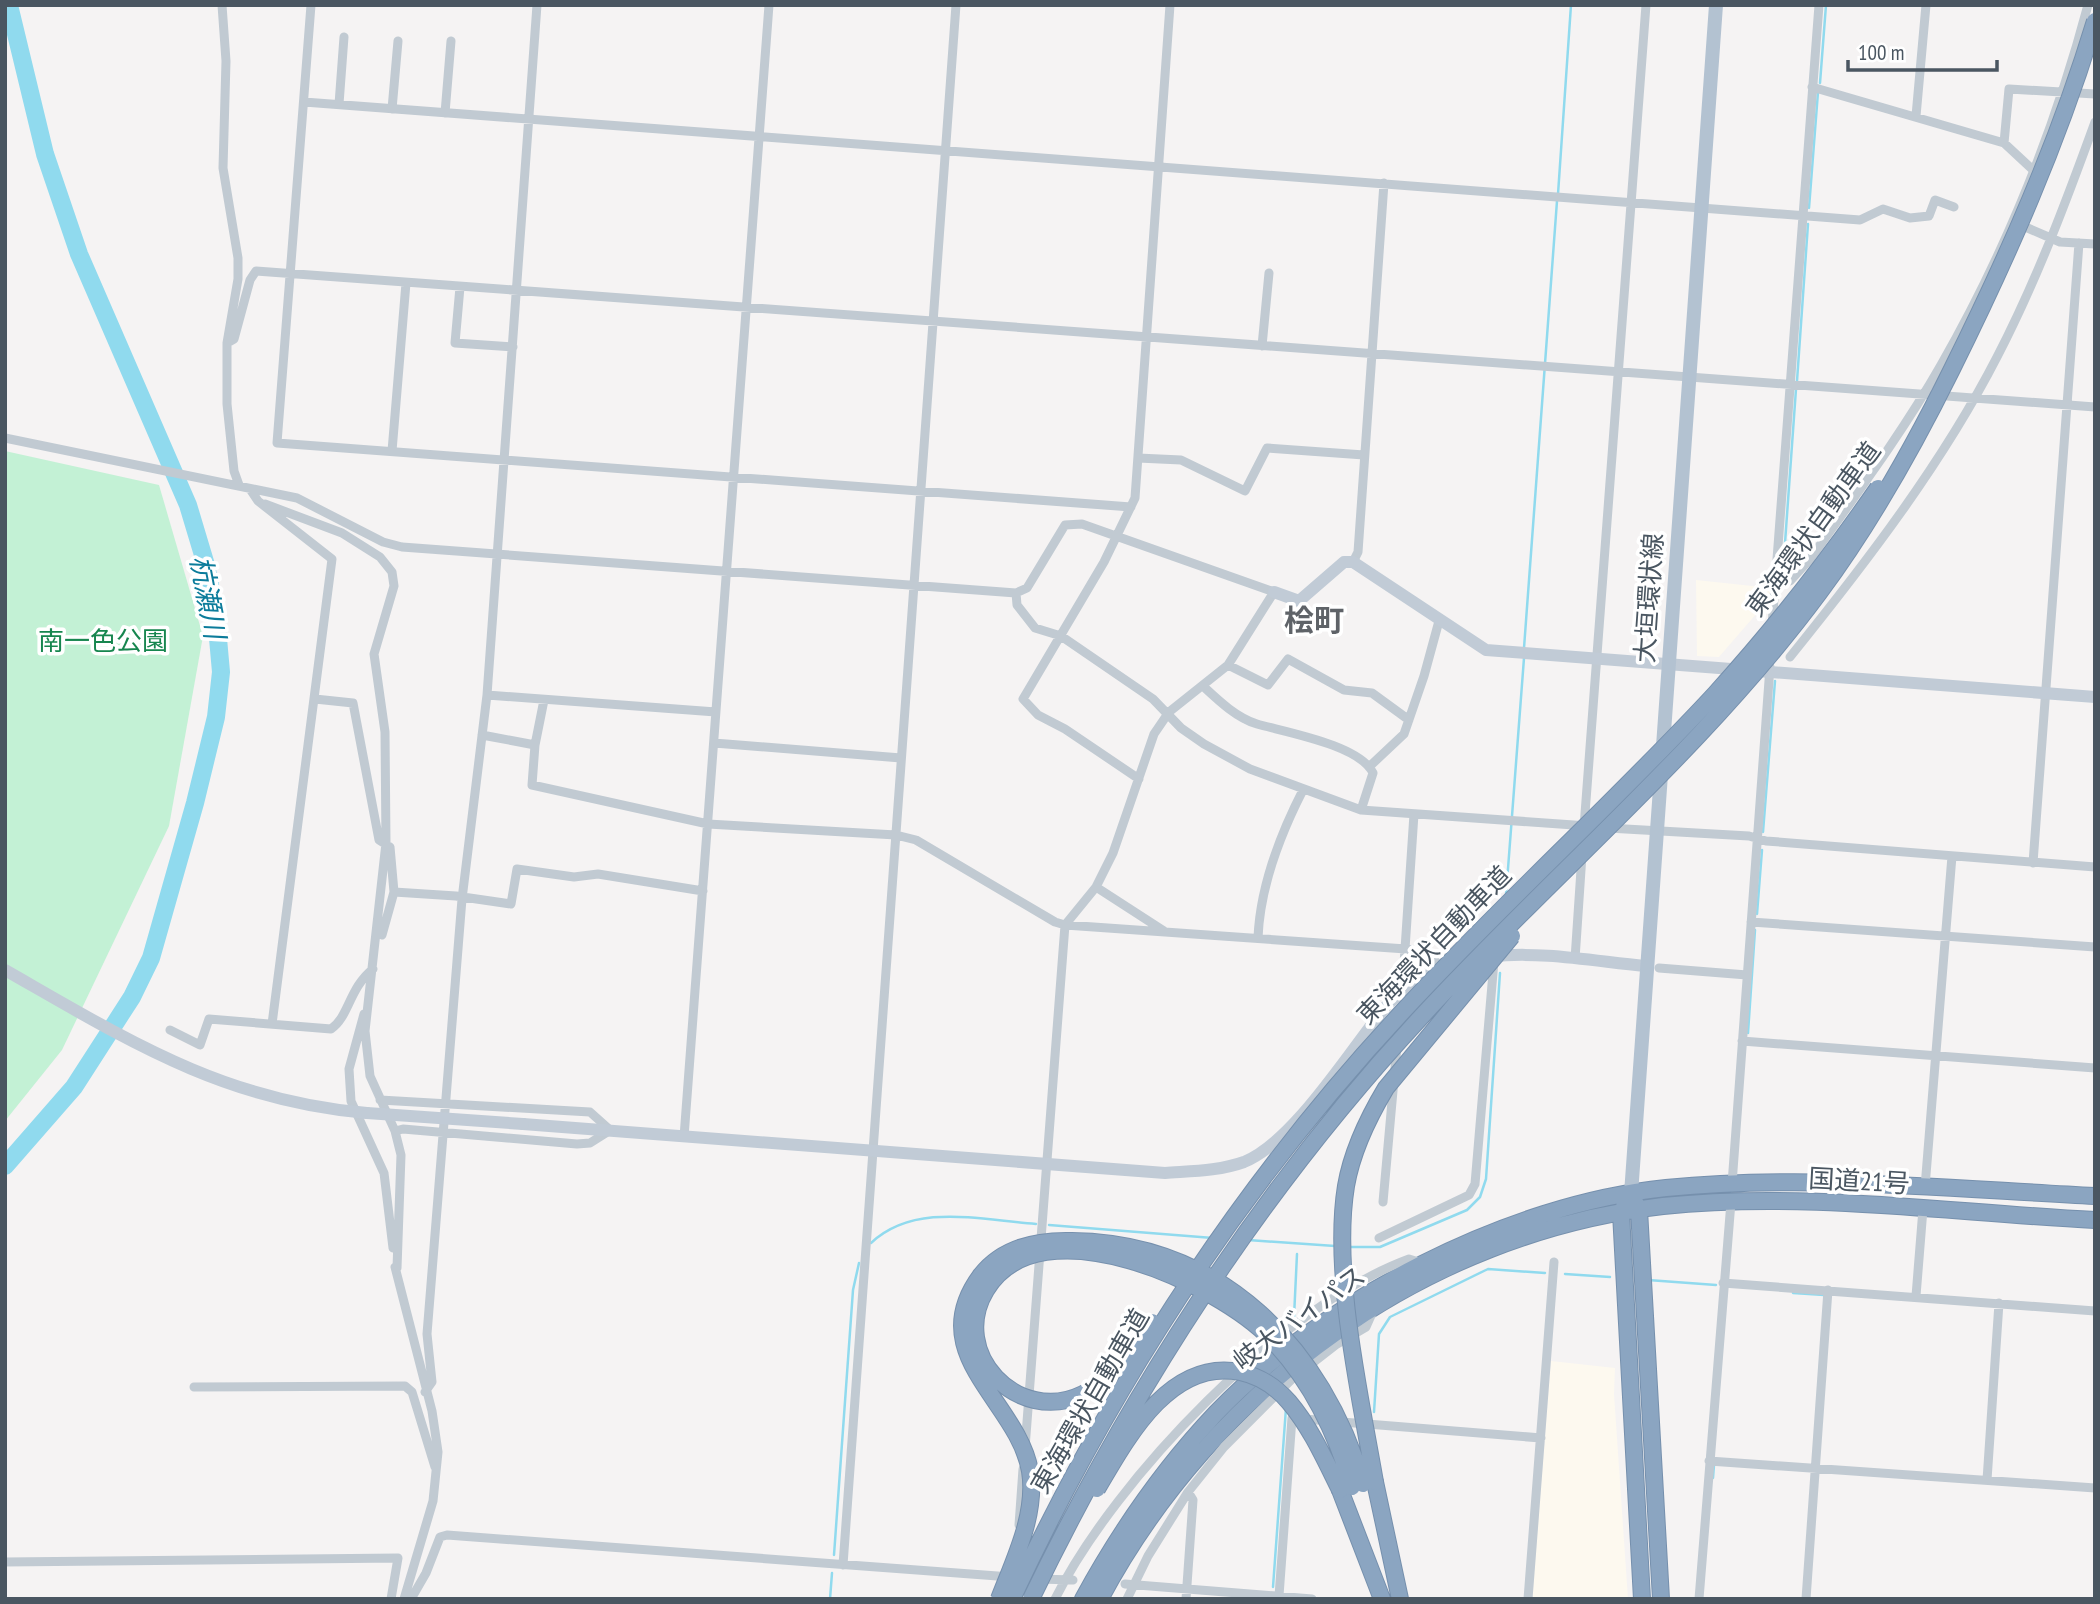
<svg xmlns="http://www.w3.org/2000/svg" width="2100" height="1604" viewBox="0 0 2100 1604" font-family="'PT Sans Narrow','Noto Sans JP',sans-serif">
  <rect width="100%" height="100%" fill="#f5f3f3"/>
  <path fill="#fdf9ef" d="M1696,580L1771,588V597L1719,657L1697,656Z
    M1551,1361L1615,1368L1614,1394L1628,1599H1532Z"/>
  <path fill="#c3f1d5" d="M5,451L159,485L203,636L169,826L62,1050L5,1121Z"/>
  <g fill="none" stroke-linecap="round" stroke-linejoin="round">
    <path stroke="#90daee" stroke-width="2.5" d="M1820,83L1826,5
      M1558,194L1571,5
      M1809,208L1818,92
      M1797,381L1808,224
      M1783,571L1796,389
      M1524,648L1557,201
      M1763,832L1775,681
      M1506,895L1524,658
      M1757,914L1762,850
      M1748,1033L1755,930
      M1049,1225L1213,1238
      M1248,1240L1335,1246
      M871,1243C915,1202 980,1220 1036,1224
      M1349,1247H1380L1467,1210L1480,1197L1486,1179L1500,973
      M1565,1274L1610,1277
      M1648,1280L1716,1285
      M1793,1293L1824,1295
      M1294,1317L1297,1254
      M1374,1412L1379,1334L1390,1317L1488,1269L1545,1273
      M1713,1478L1714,1465
      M834,1555L853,1290L859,1263
      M1273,1587L1286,1408
      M830,1599L832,1573"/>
    <path stroke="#90daee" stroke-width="18" d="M5,1166L74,1087L132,997L151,958L195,803L216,717L221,672L216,616L206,565L188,505L79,254L45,154L9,5"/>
    <g stroke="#7690ad" stroke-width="18">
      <path id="highway" d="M1375,1482L1400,1599
        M1340,1490L1382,1599
        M1083,1599C1120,1531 1163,1469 1216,1413C1325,1299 1508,1204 1666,1188C1808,1174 1953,1189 2095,1196
        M1100,1599C1212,1389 1424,1233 1663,1206C1806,1191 1952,1213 2095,1220
        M1642,1599L1621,1213L1631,1194L1639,1210L1661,1599"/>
    </g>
    <path stroke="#c1cad2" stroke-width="9" d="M222,5L226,61L223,168L238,258V279L227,343V404L234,471L239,485
      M311,5L277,443L1131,507
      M1812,87L2004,143L2033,170
      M304,102L1860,220L1883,209L1910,218L1929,216L1935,200L1954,207
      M339,104L344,37
      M392,109L398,41
      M445,113L451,41
      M1916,116L1926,5
      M2004,143L2009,89L2095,94
      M2016,223L2060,242L2095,244
      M460,287L455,343L513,347
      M227,343L234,339L250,280L256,271L2095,407
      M1262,346L1269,273
      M5,438L297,498L383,542L402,547L1016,593L1027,588L1065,525L1082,524L1274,592L1228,665L1169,712L1154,734L1113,853L1096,887L1065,925L1025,1448
      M392,451L406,283
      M1138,458L1181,460L1245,491L1267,448L1364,455
      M250,489L258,501L332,559L272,1024
      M265,504L342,533L380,557L392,572L394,586L374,654L385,732L386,843L365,1031L370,1076L395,1131L401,1155L397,1268
      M1353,562L1358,552L1384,183
      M1776,579L1790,581L1810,559C1855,496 1903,432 1941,365C2005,253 2055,129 2088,5
      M1016,593L1017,605L1035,628L1061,636L1153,699L1181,728L1204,744L1250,769L1361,810L1588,826
      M1772,625L1819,5
      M1790,657C1865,564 1942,464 1997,357C2036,282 2066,202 2095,122
      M1228,665L1268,685L1288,659L1344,690L1372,693L1409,720
      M1204,687C1219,701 1237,718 1257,724C1285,732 1360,745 1373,773L1361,810
      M487,695L716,712
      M315,699L353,703L379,840L390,847L394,892L382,935
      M482,735L535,745L544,700
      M714,743L901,758
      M535,745L532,785L708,824L896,835L916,840L1055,922L1065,925L1406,949L1427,951L1441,968
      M1370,766L1404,734L1424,676L1439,621
      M1139,779L1065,729L1038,715L1023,699L1104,562L1135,498L1170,5
      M1584,827L1646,5
      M1608,828L1749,836L1766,841L2095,867
      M2033,863L2079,243
      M1096,887L1164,931
      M394,892L456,896L511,904L517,869L574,877L598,874L703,891
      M1751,922L2095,947
      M1258,938C1260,886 1280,835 1303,790
      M1575,959L1582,855
      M1659,968L1747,975
      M1402,994L1414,814
      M364,1014L349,1069L351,1101L384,1173L393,1248
      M170,1030L200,1045L209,1019L331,1029C349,1017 349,988 373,969
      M1742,1041L2095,1068
      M380,1100L590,1112L609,1129
      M395,1131L403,1129L577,1144L590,1143L609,1131
      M684,1137L769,5
      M1732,1184L1770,667
      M1925,1187L1952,856
      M1383,1202L1397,1046
      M1379,1238L1469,1195L1475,1184L1494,961
      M395,1267L432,1411L438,1452L433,1501L404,1599
      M1723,1283L2095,1311
      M1916,1296L1923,1209
      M194,1387L405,1386L412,1392L435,1467
      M425,1392L432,1382L427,1334L462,899L487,695L537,5
      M1709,1461L2095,1488
      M1987,1480L1999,1303
      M1019,1525L1023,1469
      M5,1562L398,1558L391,1599
      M843,1565L956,5
      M1039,1579L1073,1580
      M1125,1584L1312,1599
      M1279,1596L1292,1418L1541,1438
      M411,1599L426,1573L440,1537L447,1535L1011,1577
      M1055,1599C1116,1478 1281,1306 1409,1259L1422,1263
      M1127,1599L1148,1556L1188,1492L1224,1447L1292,1379L1337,1344L1366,1327L1374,1309
      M1186,1599L1193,1500L1188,1492
      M1528,1599L1554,1262
      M1699,1599L1731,1202
      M1806,1599L1828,1290"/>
    <path stroke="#c1cbd6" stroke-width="12" d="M1274,592L1299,601L1344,562H1353L1486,650L2095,697
      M5,970C126,1039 223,1101 367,1113
      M523,1124L1165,1173C1191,1171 1219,1171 1244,1162C1294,1142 1351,1049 1387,1005C1460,933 1553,957 1645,966"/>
    <path stroke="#b3c2d1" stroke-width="14" d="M1631,1194L1716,5"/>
    <use href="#highway" stroke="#8ba5c1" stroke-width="16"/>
    <g stroke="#7690ad" stroke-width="18" stroke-linecap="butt">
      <path id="highway-bridge" d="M1152,1322C1133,1348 1113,1379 1083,1394C1018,1426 948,1353 986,1290C1040,1200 1219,1284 1272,1340C1312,1382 1336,1432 1352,1487
        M1375,1482C1360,1395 1332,1272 1346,1186C1352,1151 1368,1118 1386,1088L1512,936
        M1097,1489C1127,1438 1170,1358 1240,1372C1259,1376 1276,1387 1289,1402C1311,1428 1325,1460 1340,1490
        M999,1599C1014,1560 1037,1514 1030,1471C1018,1401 922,1354 981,1275C1003,1247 1039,1240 1072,1241C1222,1243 1323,1348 1363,1484
        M1012,1599C1112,1384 1243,1182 1405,1009C1505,901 1615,802 1715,694C1774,629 1828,560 1878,488
        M1031,1599C1134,1386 1261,1189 1422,1016C1553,874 1704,748 1819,593C1871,523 1913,448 1952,369C2008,256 2058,143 2095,21"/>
    </g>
    <path stroke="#c1cbd6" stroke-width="12" d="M367,1113L523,1124"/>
    <use href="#highway-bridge" stroke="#8ba5c1" stroke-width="16"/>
  </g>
  <g text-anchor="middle" stroke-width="7" stroke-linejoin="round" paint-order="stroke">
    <g font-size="26" fill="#4a5661" stroke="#fff">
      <text transform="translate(1813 529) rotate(-54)" y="9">東海環状自動車道</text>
      <text transform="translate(1649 598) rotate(-86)" y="9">大垣環状線</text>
      <text transform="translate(1434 945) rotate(-46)" y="9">東海環状自動車道</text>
      <text transform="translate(1859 1181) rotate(3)" y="9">国道21号</text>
      <text transform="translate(1299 1318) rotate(-36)" y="9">岐大バイパス</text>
      <text transform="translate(1090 1401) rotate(-60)" y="9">東海環状自動車道</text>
    </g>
    <g font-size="26" fill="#17864f" stroke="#fff">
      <text x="103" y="650">南一色公園</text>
    </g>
    <g font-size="28" font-style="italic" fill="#0c7c9b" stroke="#fff">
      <text transform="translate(208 597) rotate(79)" y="10">杭瀬川</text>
    </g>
    <g font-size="30" font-weight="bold" fill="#5f6368" stroke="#fff">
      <text x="1314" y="631">桧町</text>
    </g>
  </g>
  <rect width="2100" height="1604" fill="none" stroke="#4a5661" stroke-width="14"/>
  <path d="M1848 60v10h149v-10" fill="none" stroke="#4a5661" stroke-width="3.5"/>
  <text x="1858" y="60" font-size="21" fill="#4a5661" stroke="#ffffff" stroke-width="5" paint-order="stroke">100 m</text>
</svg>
